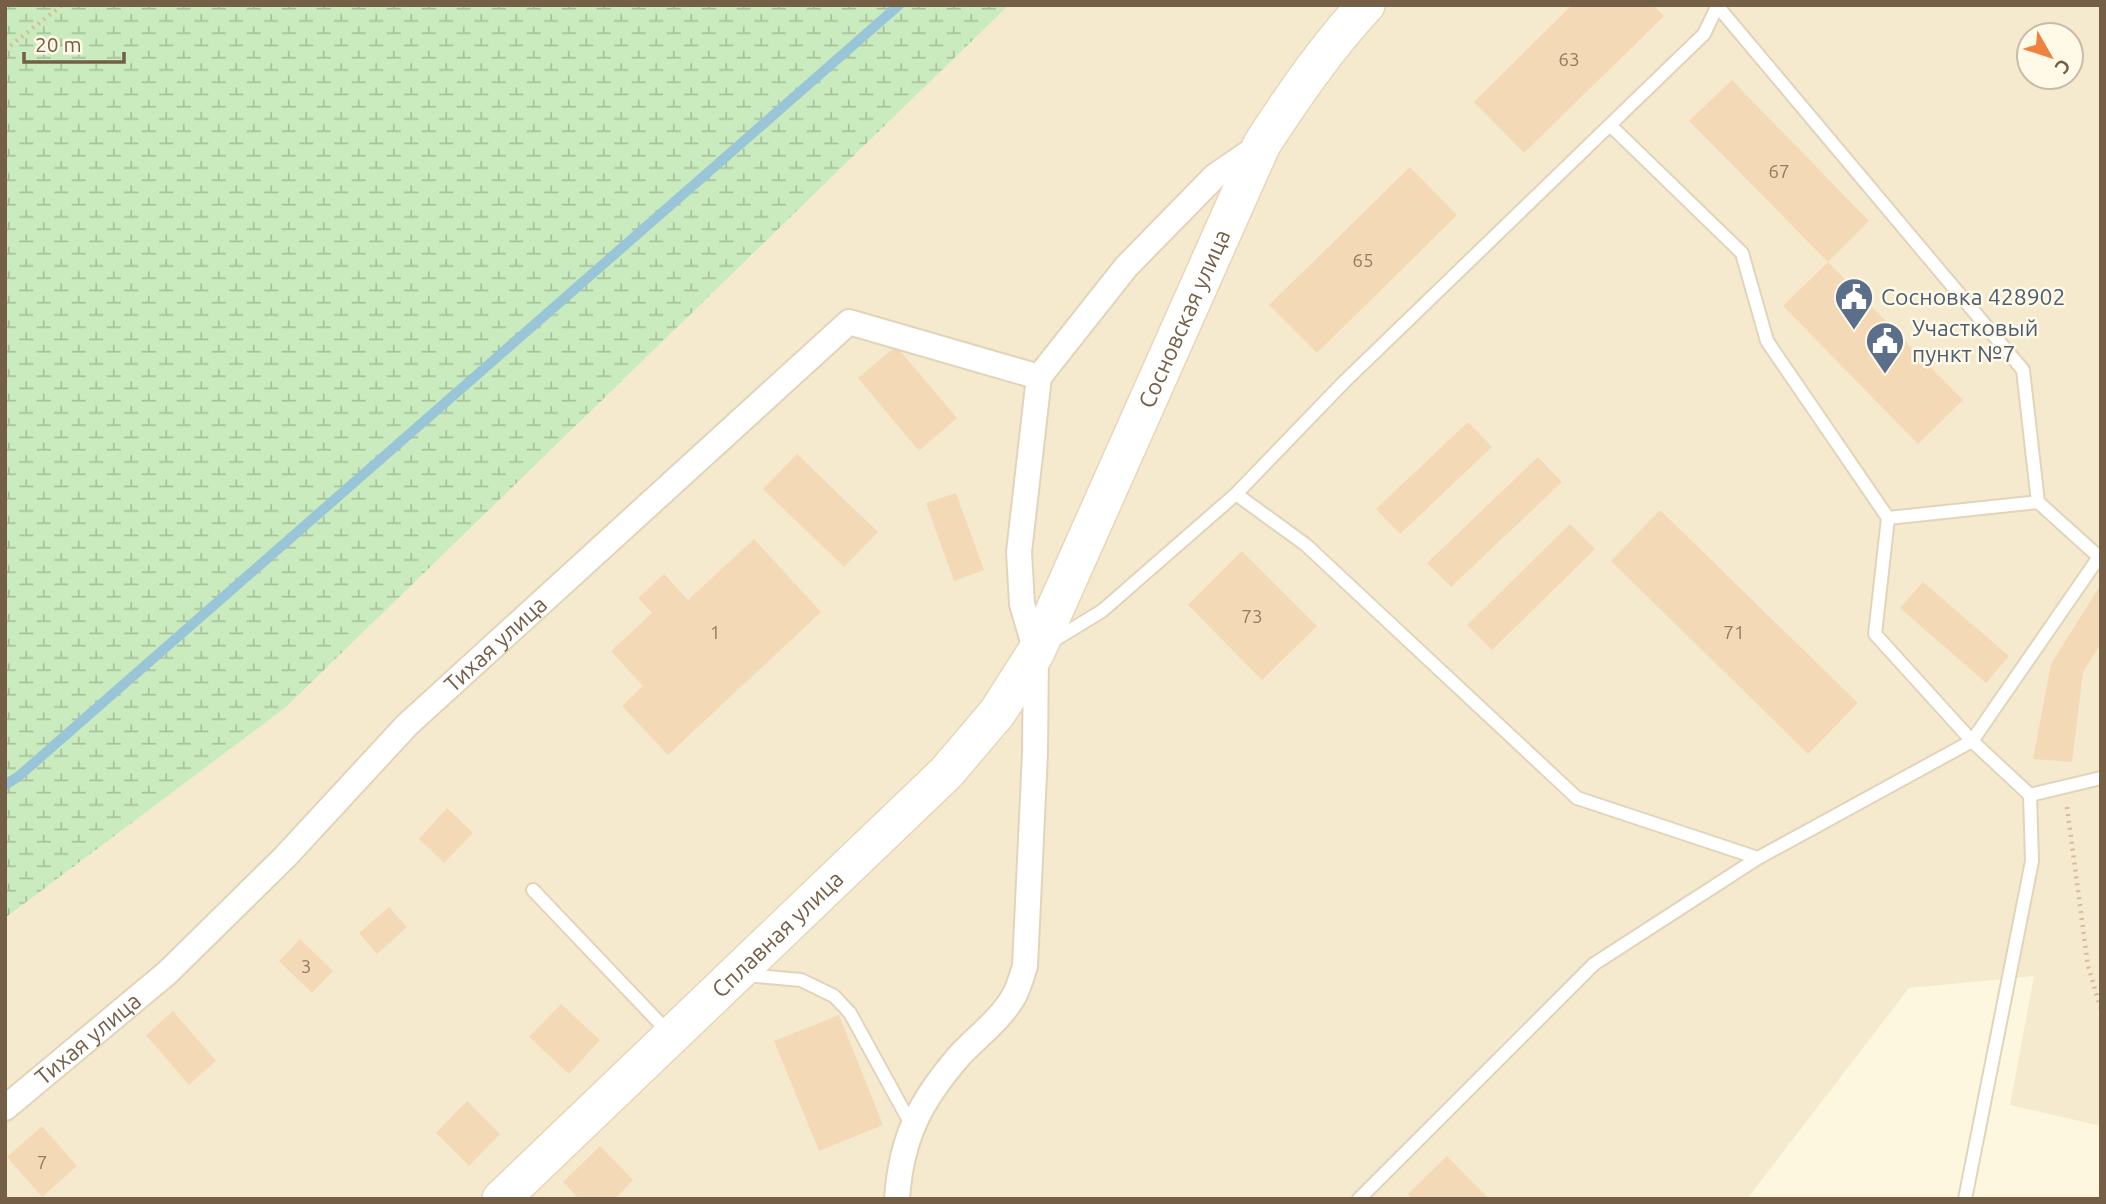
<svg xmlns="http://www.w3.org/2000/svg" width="2106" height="1204" viewBox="0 0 2106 1204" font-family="Ubuntu,sans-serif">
  <defs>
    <pattern id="wetland-marsh" width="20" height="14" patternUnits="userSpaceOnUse" patternTransform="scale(1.75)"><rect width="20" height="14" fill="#c9ebbe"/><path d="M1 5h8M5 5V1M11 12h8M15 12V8" fill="none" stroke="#a8c29c"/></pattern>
  </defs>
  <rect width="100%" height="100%" fill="#fdf7e0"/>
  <path fill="#f5eace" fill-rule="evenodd" d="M1009,5H2101V1126L2010,1105L2034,976L1909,988L1747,1199H5V918L285,708ZM2029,35H2071V77H2029Z"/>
  <path fill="url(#wetland-marsh)" d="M11,5H1009L285,708L5,918V9Z"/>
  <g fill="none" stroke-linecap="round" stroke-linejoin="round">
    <path stroke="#99c5d9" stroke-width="10" d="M5,785L19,776L899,5"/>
  </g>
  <path fill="#f4d9b6" d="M1572,5H1653L1664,16L1524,153L1474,102Z
    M1732,80L1869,221L1828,262L1689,121Z
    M1410,167L1457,215L1317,353L1269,305Z
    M1828,262L1963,400L1918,444L1783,306Z
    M896,346L957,418L919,451L858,378Z
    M1468,422L1492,447L1400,534L1376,509Z
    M797,454L878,532L844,567L763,489Z
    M1538,457L1562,482L1451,587L1427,563Z
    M956,493L984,570L954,581L926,503Z
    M1660,510L1858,703L1808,754L1611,561Z
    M1570,524L1595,549L1492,650L1467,625Z
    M754,539L821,612L668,755L622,706L643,686L611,651L652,613L638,598L664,574L688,600Z
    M1242,551L1317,626L1262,680L1188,605Z
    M1923,582L2009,656L1986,683L1900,608Z
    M2101,584V644L2083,672L2072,762L2033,759L2051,664Z
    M447,808L473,833L444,863L419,839Z
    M389,907L407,927L377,954L359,933Z
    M300,939L333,971L312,993L279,961Z
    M561,1004L600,1040L569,1074L529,1037Z
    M173,1011L216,1061L189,1085L146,1035Z
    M839,1015L883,1125L819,1151L774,1041Z
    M467,1101L500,1134L469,1166L436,1133Z
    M42,1126L77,1166L42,1197L7,1157Z
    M600,1146L633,1180L615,1199H579L563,1182Z
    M1447,1156L1489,1199H1412L1408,1194Z"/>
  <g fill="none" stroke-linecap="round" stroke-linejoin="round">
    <g stroke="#e1d4bb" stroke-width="16">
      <path id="lane" d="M1719,8L2023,370L2038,502
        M1610,125L1742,253L1767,341L1888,518L1875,634L1972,741L2030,795L2032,861L1965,1199
        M1236,494L1306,545L1577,798L1758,858L1972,741L2099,557
        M1888,518L2038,502L2099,557L2101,554
        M1051,642L1102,611L1236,494L1343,383L1704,34L1718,5
        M2030,795L2101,778
        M533,890L671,1035
        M746,975L801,980L834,996L850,1013L912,1126
        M1359,1199L1594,964L1758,858"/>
    </g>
    <g stroke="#e1d4bb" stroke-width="28">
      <g id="street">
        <path id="s1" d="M5,1108L167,973L285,857L407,725L849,322L1039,377"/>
        <path d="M897,1199C901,1138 920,1101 960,1055C978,1036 1001,1019 1014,996C1019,987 1022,975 1025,966L1035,753L1036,652L1022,604L1019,552L1039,377L1126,267L1215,176L1259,146"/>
      </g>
    </g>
    <g stroke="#e7d6b9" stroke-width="40">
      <g id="secondary">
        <path id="s2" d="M501,1199L946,773L997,713L1036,652L1262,144C1294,95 1326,48 1366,5"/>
      </g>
    </g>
    <path stroke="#d8bc9a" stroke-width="4.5" stroke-dasharray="2 5" stroke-linecap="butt" d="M5,50L62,5
      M2067,807L2088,966L2101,1009"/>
    <use href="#lane" stroke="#fff" stroke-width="12"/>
    <use href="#street" stroke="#fff" stroke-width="24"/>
    <use href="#secondary" stroke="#fff" stroke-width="37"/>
  </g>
  <defs>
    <g id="civic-pin" transform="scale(2.0125)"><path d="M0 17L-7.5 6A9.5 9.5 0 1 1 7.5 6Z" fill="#5c6f8a" stroke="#fff9e7"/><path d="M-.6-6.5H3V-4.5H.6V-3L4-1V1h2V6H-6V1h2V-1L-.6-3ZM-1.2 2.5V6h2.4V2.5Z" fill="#fff"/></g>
  </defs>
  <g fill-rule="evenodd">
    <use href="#civic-pin" x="1854" y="297"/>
    <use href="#civic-pin" x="1885" y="341"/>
  </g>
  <g text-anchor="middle" stroke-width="5" stroke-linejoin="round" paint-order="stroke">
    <g font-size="19" fill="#957d62">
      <text x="1569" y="66">63</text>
      <text x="1779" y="178">67</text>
      <text x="1363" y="267">65</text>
      <text x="1252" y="623">73</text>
      <text x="715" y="639">1</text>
      <text x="1734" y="639">71</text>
      <text x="306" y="973">3</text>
      <text x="42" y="1169">7</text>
    </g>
    <g font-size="23" fill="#4e5e75" stroke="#fff9e7" text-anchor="start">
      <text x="1881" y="305">Сосновка 428902</text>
      <text x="1912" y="336">Участковый<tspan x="1912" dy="26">пункт №7</tspan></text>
    </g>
    <g font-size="23" fill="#755e46" stroke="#fff9e7">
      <text dy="8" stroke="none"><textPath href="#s2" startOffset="1132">Сосновская улица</textPath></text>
      <text dy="8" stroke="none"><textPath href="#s1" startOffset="676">Тихая улица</textPath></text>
      <text dy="8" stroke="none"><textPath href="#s2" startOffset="383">Сплавная улица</textPath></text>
      <text dy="8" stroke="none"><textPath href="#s1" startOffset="108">Тихая улица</textPath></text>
    </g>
  </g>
  <rect width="2106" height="1204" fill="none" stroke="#755e46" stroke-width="14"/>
  <g transform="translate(2050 56) rotate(129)"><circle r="33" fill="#fff9e7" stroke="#c8bba7" stroke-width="2"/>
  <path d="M0-5L12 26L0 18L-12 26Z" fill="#ee823e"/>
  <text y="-10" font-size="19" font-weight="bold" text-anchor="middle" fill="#755e46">С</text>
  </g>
  <path d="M24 52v10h100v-10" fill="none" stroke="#755e46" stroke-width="3.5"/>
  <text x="35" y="52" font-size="21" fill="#755e46" stroke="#fff9e7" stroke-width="5" paint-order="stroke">20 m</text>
</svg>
